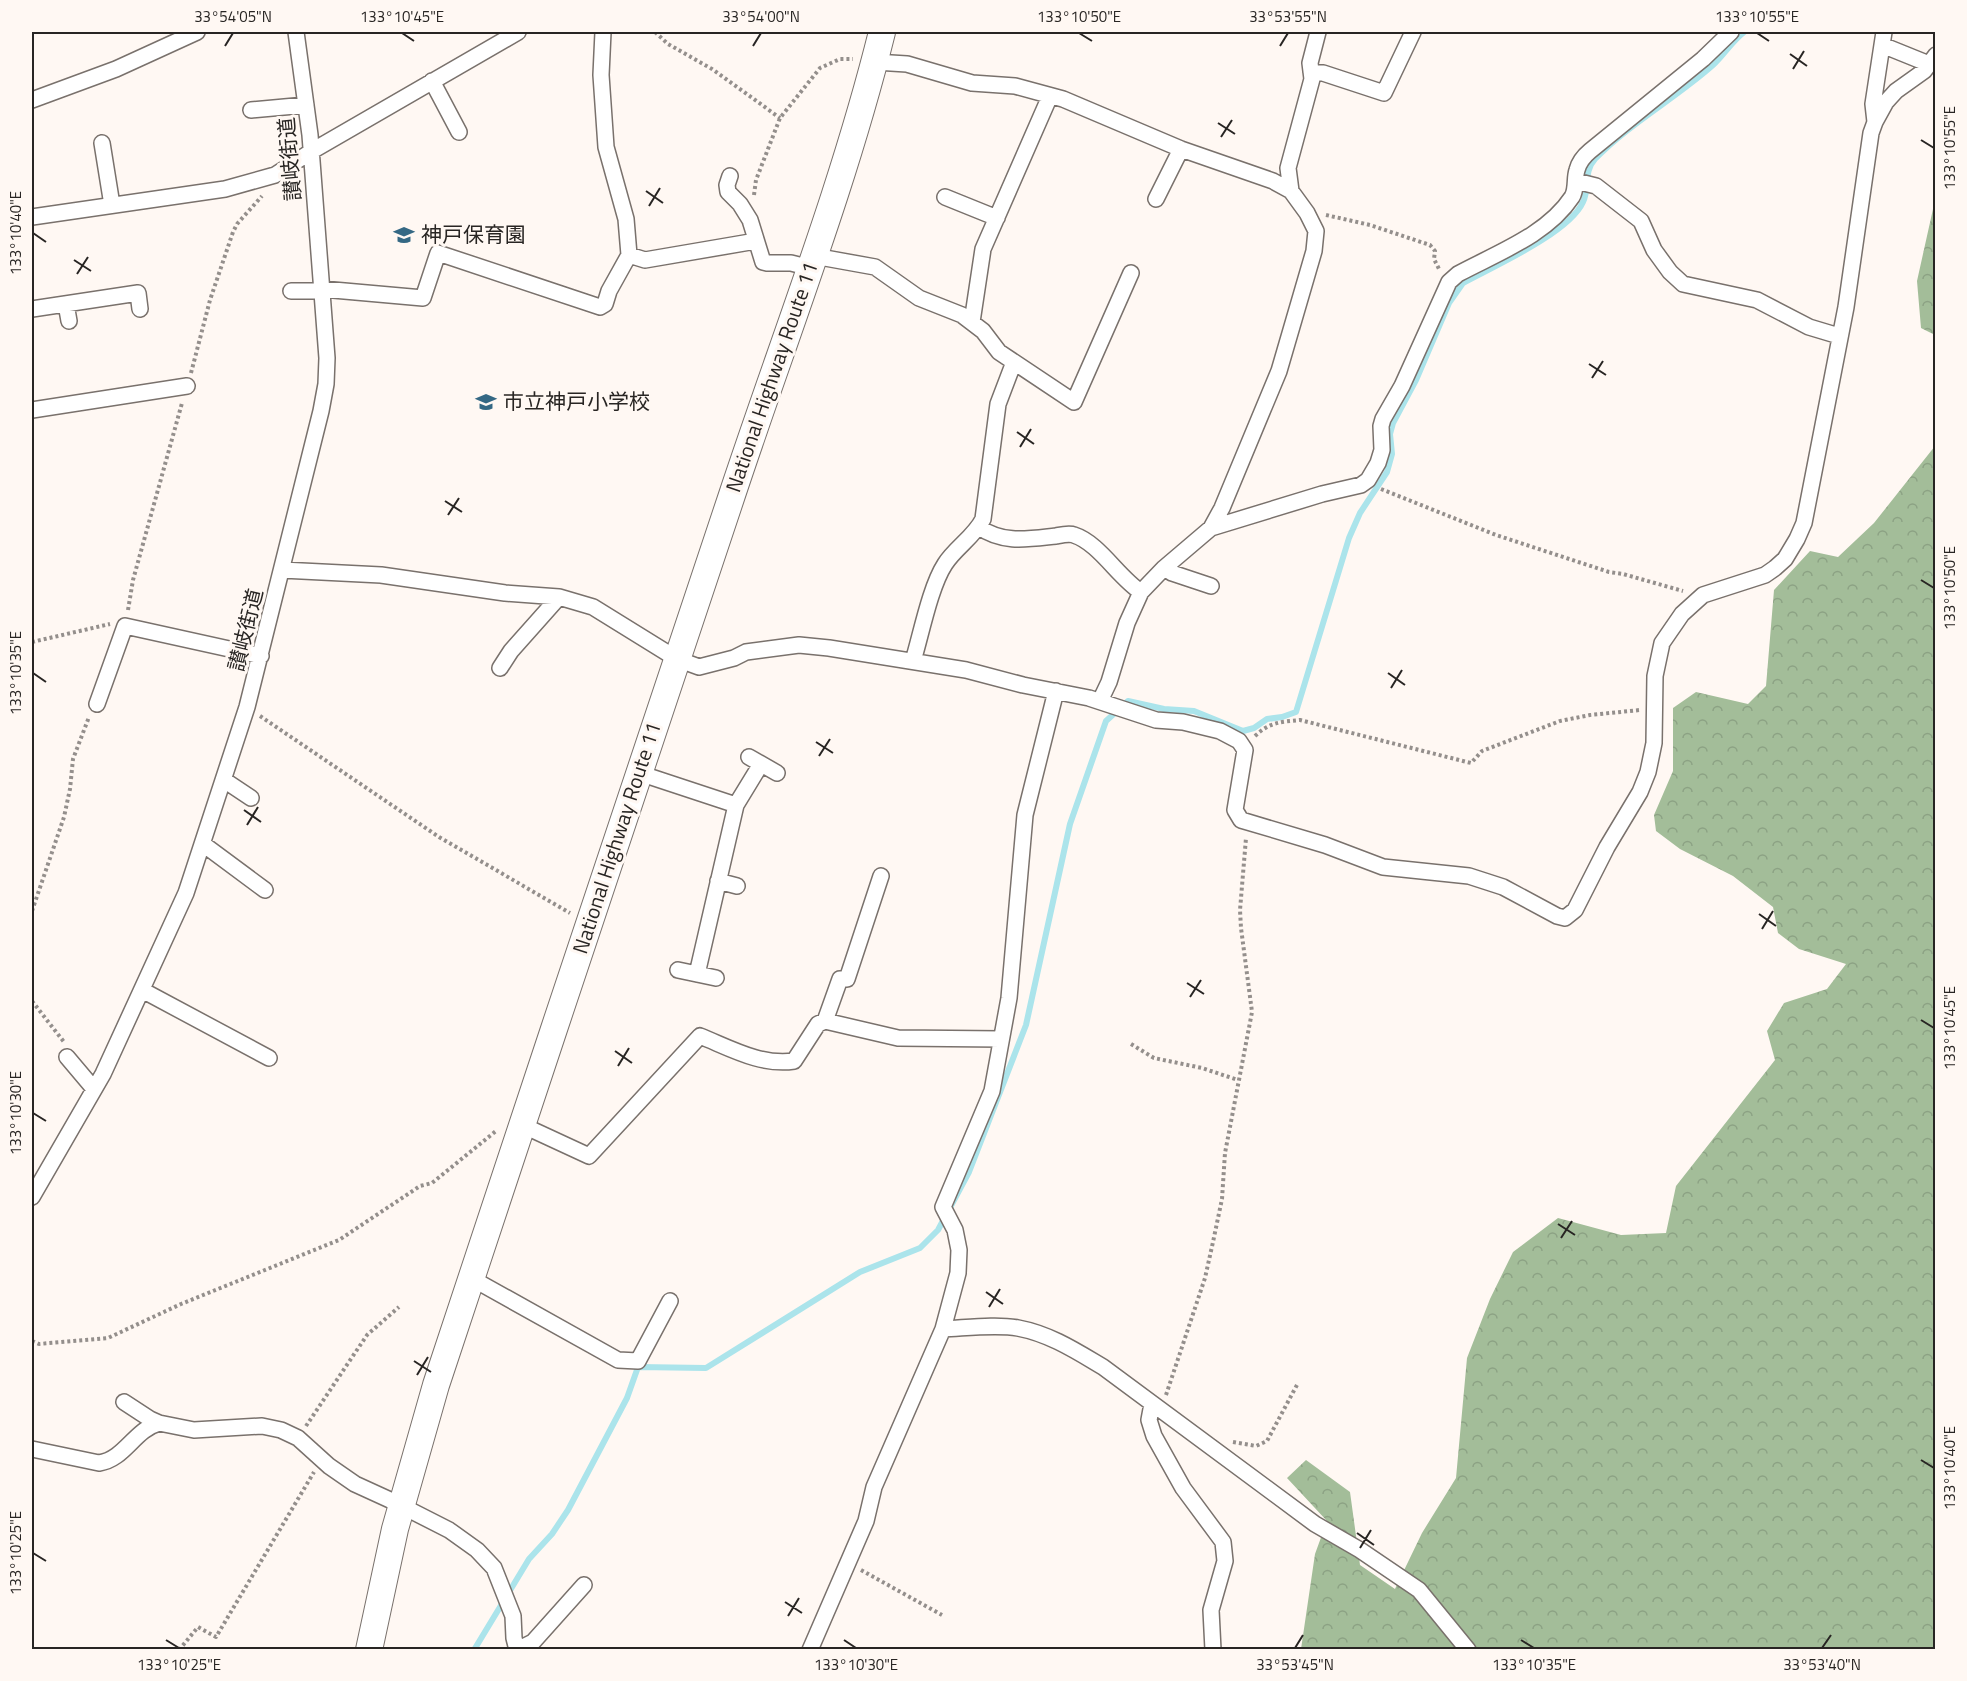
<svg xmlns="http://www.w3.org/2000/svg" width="1967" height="1681" viewBox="0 0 1967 1681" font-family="'Titillium Web','Noto Sans JP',sans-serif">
  <defs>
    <pattern id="forest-crowns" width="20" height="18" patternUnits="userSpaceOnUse" patternTransform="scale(1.5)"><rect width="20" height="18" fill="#a3bd99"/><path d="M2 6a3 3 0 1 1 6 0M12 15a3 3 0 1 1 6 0" fill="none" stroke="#8ca284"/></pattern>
  </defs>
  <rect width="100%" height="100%" fill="#fff8f3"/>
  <path fill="url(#forest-crowns)" d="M1935,200L1936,335H1935L1921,328L1917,281Z
    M1935,446V1649H1301L1315,1554L1327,1521L1287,1478L1306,1460L1350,1492L1360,1565L1395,1589L1422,1533L1456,1478L1467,1358L1490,1299L1513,1252L1558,1218L1621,1235L1666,1233L1676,1186L1775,1060L1767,1031L1784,1003L1827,989L1846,964L1799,949L1778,933L1773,907L1733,876L1680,849L1656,831L1654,815L1673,771V708L1696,692L1748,704L1766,686L1774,590L1810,551L1838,557L1874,523Z"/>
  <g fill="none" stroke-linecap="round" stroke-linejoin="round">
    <path stroke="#abe4eb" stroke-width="6" d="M474,1650L529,1559L552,1534L568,1510L627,1398L638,1367L706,1368L860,1272L920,1248L938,1230L969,1172L1026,1025L1070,824L1106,721L1128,701L1164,709L1194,711L1243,731L1254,728L1267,719L1282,717L1296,712L1349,538L1360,513L1387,472L1392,454L1390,434L1393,423L1416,380L1449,303L1463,283C1494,266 1569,233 1583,202C1590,188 1583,172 1595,159C1630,123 1676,98 1713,65C1724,55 1732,41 1744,32"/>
    <g stroke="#79716c" stroke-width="18">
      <path id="minor" d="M1882,45L1929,64
        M875,62L907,64L972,83L1015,86L1063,99L1181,149L1273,181L1291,191L1307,213L1316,231L1314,251L1279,371L1222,508L1211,528L1164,568L1141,592L1127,623L1109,682L1100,701
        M1311,72L1323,73L1384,93L1413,32
        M432,81L459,132
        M32,100L116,69L197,32
        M251,110L306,105
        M1875,122L1873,104L1884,32
        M102,143L112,205
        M730,176L727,185L728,192L740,204L750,220L763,262L767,263H791L811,268
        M1576,181L1596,186L1641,221L1654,250L1670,272L1683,284L1757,300L1809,327L1839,336
        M1291,191L1288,168L1312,79L1310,63L1318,32
        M945,197L997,218
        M1156,199L1181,149
        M32,217L225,189L275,175L312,151L518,32
        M629,255L645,260L756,241
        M814,256L875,267L919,298L962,315L983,331L999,352L1074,402L1131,273
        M322,289L423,298L438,253L600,307L605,304L609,291L629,255L626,219L606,147L601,75L603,32
        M291,291H322
        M66,304L69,321
        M32,309L138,293L140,309
        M972,322L983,249L1050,96
        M32,410L187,386
        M979,527C1003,544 1028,539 1056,536C1061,535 1069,533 1074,535C1099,543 1118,577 1141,592
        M1211,528L1322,494L1361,485L1368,480L1378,463L1382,450L1381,426L1383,419L1402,386L1449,282L1458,274C1497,253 1547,235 1572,197C1577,189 1574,179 1577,170C1579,162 1584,156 1590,151L1703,59L1731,32
        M1164,568L1172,573L1211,586
        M282,570L381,575L505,593L559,597L593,607L677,659L699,667L734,658L746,652L799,645L829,648L966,670L1023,685L1089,698L1156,720L1183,722L1220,731L1239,741L1245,750L1235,810L1241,820L1325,845L1383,867L1469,876L1503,887L1557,916L1565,918L1575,910L1607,847L1640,792L1648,772L1654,743L1655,676L1662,643L1682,614L1703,595L1765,575L1775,568L1785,559L1797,539L1804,523L1846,307L1871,133L1875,122L1886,102L1896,91L1924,71L1936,55
        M913,661C921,635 930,587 945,564C955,548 975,536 983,519L998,404L1014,362
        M500,668L511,651L559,597
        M97,704L125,626L261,656
        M749,757L777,773
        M639,773L736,805
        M224,780L251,798
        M203,844L265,890
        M718,881L737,886
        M678,970L716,978
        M697,974L736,805L761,764
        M142,990L269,1058
        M825,1021L840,979H847L881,876
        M67,1057L94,1089
        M522,1125L589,1156L700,1036C730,1048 761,1066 794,1061L818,1024L825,1021L898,1038L1001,1039
        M32,1197L103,1074L186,893L247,707L321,411L326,384L327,358L310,135L296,32
        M471,1278L618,1360L638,1361L670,1301
        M943,1329C966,1328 996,1324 1018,1328C1050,1334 1076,1351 1103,1367L1315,1524L1360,1550L1419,1590L1468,1650
        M124,1402L150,1419L159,1423L194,1430L262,1426L281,1430L298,1438L329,1466L355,1484L390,1500L449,1530L477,1550L494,1568L513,1616L514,1638L517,1650
        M1152,1404L1149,1420L1154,1436L1183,1488L1223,1542L1225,1561L1211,1610L1213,1650
        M32,1449L99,1463C125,1459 134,1430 159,1423
        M517,1650L533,1642L584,1585
        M810,1650L866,1521L874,1487L943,1329L958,1273L959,1250L955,1230L943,1207L992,1091L1009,998L1025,815L1056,691"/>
    </g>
    <g stroke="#79716c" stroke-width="28">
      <path id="trunk" d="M369,1650L395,1529L436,1385C534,1088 633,792 732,495C783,341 843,189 882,32"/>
    </g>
    <path stroke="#948f8c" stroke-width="4" stroke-dasharray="3 3" stroke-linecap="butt" d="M655,32L668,44L712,69L780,118
      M754,195L756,180L780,118L820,68L840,59H853
      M1326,215L1370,225L1430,245L1435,251L1434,259L1439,269
      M191,373L210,300L233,232L237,224L262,196
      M1381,489L1496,535L1609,572L1623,574L1683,591
      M128,610L133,580L182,403
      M32,642L110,624
      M260,716L439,837L570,913
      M1255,736C1270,722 1280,722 1300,720L1471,763L1482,751L1560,721L1590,715L1640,710
      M32,911L64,817L70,789L73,759L89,717
      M32,1001L64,1042
      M1131,1044L1154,1058L1202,1068L1238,1080
      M32,1341L39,1344L108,1338L181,1304L339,1240L420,1186L432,1183L496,1131
      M1166,1395L1205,1278L1213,1242L1222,1199L1225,1153L1252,1012L1241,928L1240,910L1246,838
      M306,1426L367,1335L399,1307
      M1233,1442L1256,1446L1267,1441L1298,1383
      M861,1570L942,1615
      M179,1650L198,1627L216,1637L314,1472"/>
    <use href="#minor" stroke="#fff" stroke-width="15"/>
    <use href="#trunk" stroke="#fff" stroke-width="26"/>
  </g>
  <path fill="none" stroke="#282523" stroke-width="2" d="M402,33L414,41M1079,33L1092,41M1757,33L1769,41M225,46L233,33M753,46L761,33M1280,46L1288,33M1790,54L1807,66M1793,69L1804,51M1218,123L1235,134M1221,137L1232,120M1921,140L1934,148M646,191L663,203M649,206L660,188M33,233L46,242M74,260L91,271M77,274L88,257M1589,364L1606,375M1592,378L1603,361M1017,432L1034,444M1020,447L1031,429M445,501L462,512M448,515L459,498M1921,580L1934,588M33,673L46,682M1388,673L1405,685M1391,688L1402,670M816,742L833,753M819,756L830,739M244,810L261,822M247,825L258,807M1759,914L1776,926M1762,929L1773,911M1187,983L1204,994M1190,997L1201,980M1921,1020L1934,1028M615,1051L632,1063M618,1066L629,1048M33,1113L46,1121M1558,1224L1575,1235M1561,1238L1572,1221M986,1292L1003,1304M989,1307L1000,1289M414,1361L431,1372M417,1375L428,1357M1921,1460L1934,1468M1357,1533L1374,1545M1360,1548L1371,1530M33,1553L46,1561M785,1602L802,1613M788,1616L799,1598M166,1640L179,1648M844,1640L856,1648M1521,1640L1534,1648M1295,1648L1303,1635M1822,1648L1831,1635"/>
  <defs>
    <g id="school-bare" transform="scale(1.62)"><path d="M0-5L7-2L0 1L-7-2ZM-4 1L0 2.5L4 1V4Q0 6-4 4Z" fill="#346884" stroke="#fff8f3" stroke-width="2.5" paint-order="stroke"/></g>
  </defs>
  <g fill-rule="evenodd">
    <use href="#school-bare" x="404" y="235"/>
    <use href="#school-bare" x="486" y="402"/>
  </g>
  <g text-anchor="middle" stroke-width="6" stroke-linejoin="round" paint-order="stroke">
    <g font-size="21" fill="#282523" stroke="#fff8f3">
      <text transform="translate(290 159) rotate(-95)" y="7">讃岐街道</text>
      <text transform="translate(772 377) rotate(-71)" y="7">National Highway Route 11</text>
      <text transform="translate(246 630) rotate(-76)" y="7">讃岐街道</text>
      <text transform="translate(617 838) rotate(-72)" y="7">National Highway Route 11</text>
    </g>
    <g font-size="21" fill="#282523" stroke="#fff8f3" text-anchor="start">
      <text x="421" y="242">神戸保育園</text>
      <text x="503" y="409">市立神戸小学校</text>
    </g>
  </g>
  <rect width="1967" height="1681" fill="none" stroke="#fff8f3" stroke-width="66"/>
  <rect x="33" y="33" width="1901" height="1615" fill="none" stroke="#282523" stroke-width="2"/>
  <g font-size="15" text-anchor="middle" fill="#282523">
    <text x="233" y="22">33°54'05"N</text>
    <text x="402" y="22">133°10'45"E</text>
    <text x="761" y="22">33°54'00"N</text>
    <text x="1079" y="22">133°10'50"E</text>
    <text x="1288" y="22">33°53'55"N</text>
    <text x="1757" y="22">133°10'55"E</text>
    <text transform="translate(1950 148) rotate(-90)" y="5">133°10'55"E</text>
    <text transform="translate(16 233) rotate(-90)" y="5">133°10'40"E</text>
    <text transform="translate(1950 588) rotate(-90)" y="5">133°10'50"E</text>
    <text transform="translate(16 673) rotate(-90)" y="5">133°10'35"E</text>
    <text transform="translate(1950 1028) rotate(-90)" y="5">133°10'45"E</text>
    <text transform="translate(16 1113) rotate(-90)" y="5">133°10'30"E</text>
    <text transform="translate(1950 1468) rotate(-90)" y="5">133°10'40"E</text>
    <text transform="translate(16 1553) rotate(-90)" y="5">133°10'25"E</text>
    <text x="179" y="1670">133°10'25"E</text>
    <text x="856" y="1670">133°10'30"E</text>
    <text x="1295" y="1670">33°53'45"N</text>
    <text x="1534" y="1670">133°10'35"E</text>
    <text x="1822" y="1670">33°53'40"N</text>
  </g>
</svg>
